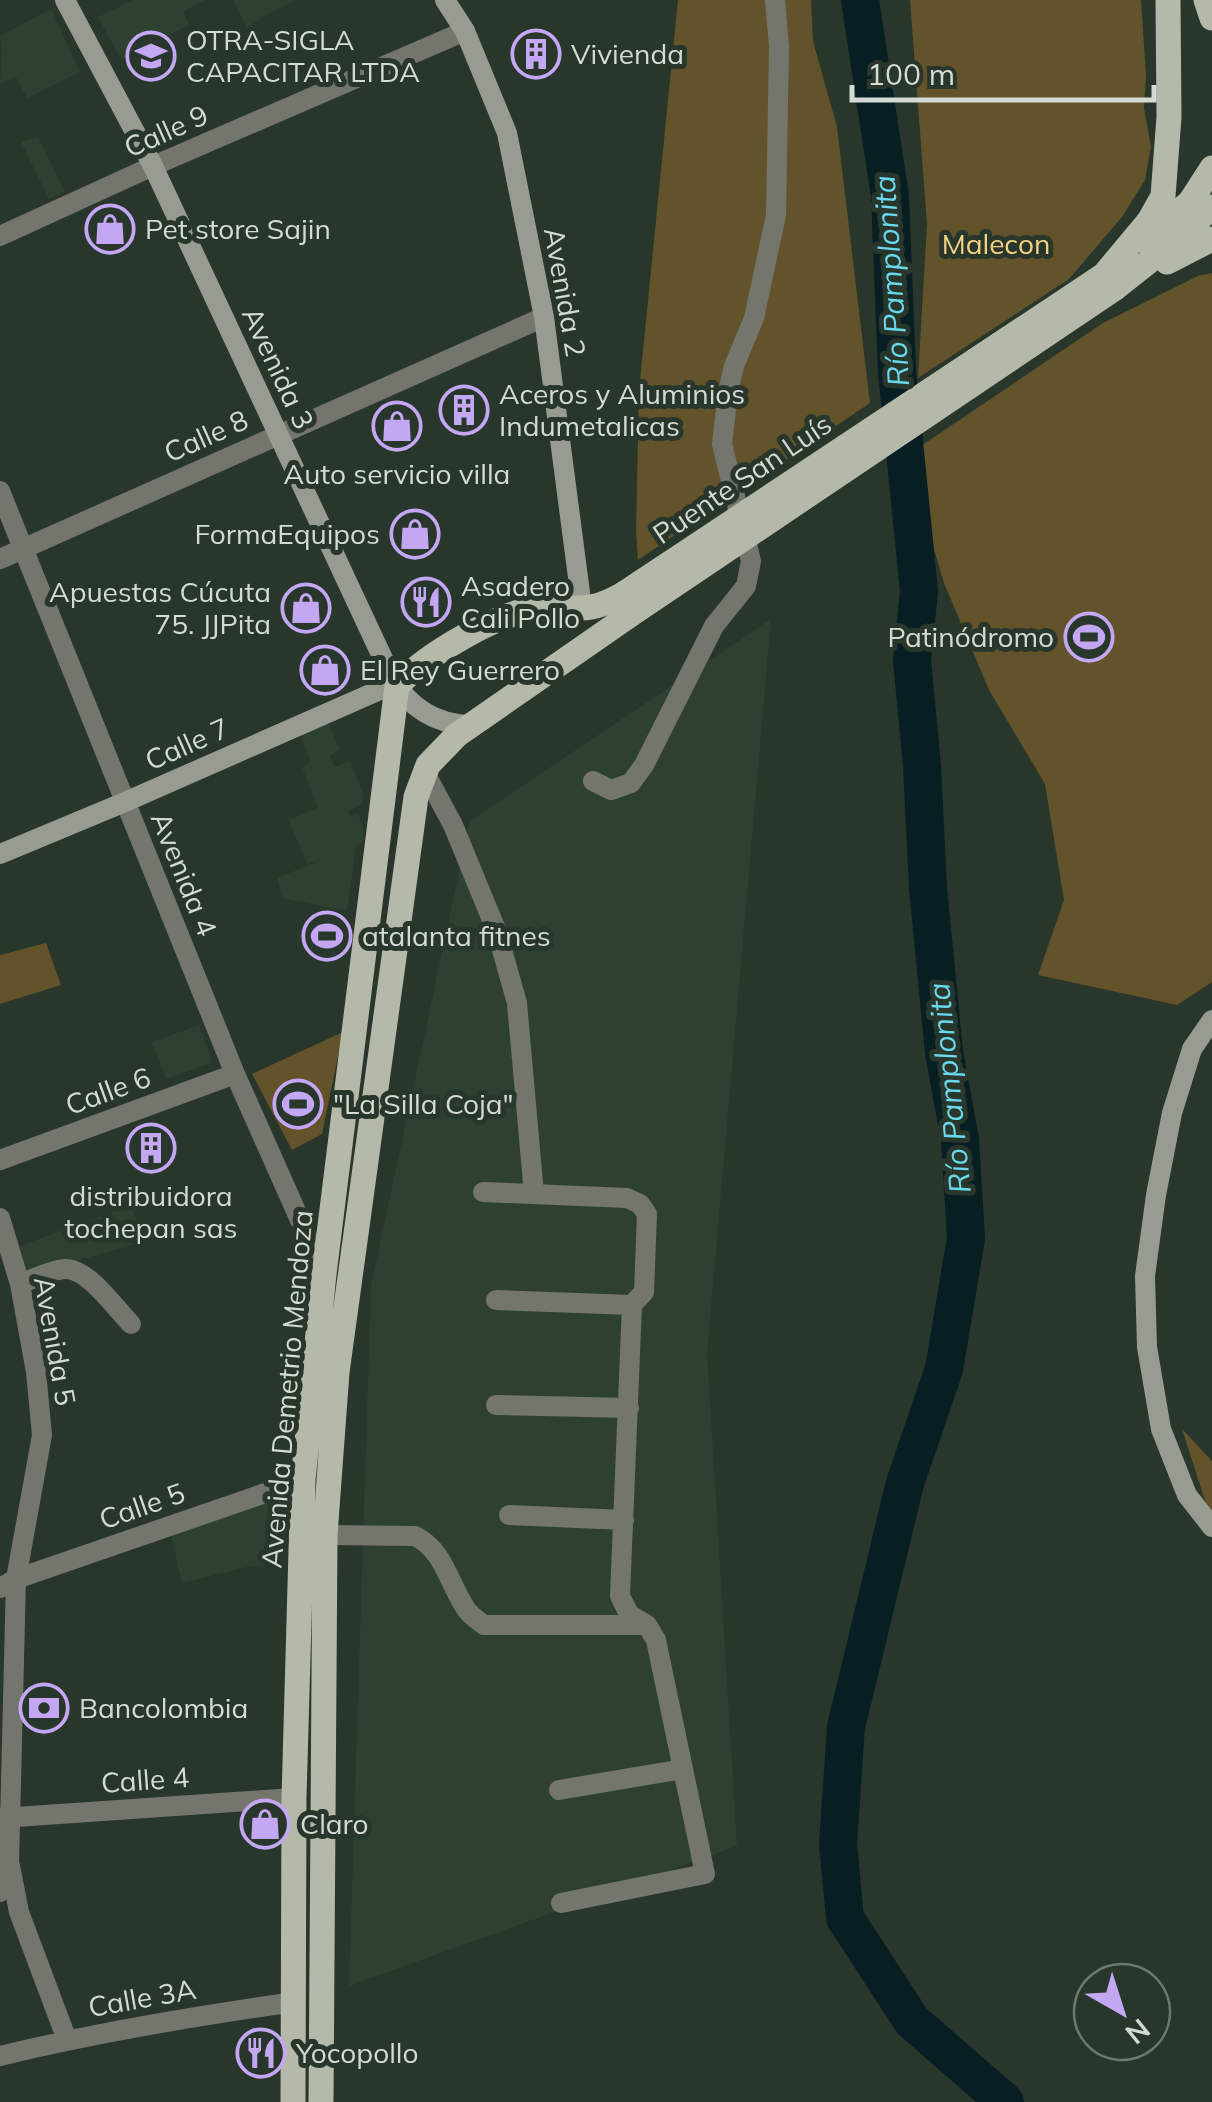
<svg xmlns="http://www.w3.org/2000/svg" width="1212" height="2102" viewBox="0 0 1212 2102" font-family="Mulish,sans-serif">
  <rect width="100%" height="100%" fill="#29362b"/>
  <path fill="#2e4131" d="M133,0H206L183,11L189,25L121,59L98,17Z
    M233,0H296L264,16L247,28Z
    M51,9L80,72L27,98L16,77L0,84L2,53L0,36Z
    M38,137L65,192L49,199L21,142Z
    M771,619L707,1353L737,1846L349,1986L371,1286L470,821Z
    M326,719L340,750L330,755L334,767L350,761L363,793L362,804L348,811L351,817L358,814L364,831L362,843L356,846L347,911L282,898L277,878L324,859L307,864L289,820L318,808L302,767L311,762L299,731Z
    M199,1025L212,1063L166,1079L152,1042Z
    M131,1205L144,1241L26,1276L20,1246Z
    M266,1499L281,1501L277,1565L251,1566L182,1583L170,1531Z"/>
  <path fill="#62532a" d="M678,0H811L813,41L837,127L870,403L638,560L636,532L639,391Z
    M910,0H1141L1146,75L1144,108L1151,147L1145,180L1122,217L1069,279L918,378L927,224Z
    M1212,273V982L1177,1005L1038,975L1064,900L1045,784L989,690L944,583L924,515L915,450L1103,323L1198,276Z
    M46,943L61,985L0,1004V955Z
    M343,1032L322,1134L292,1150L252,1074Z
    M1182,1429L1212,1461V1516L1208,1510Z"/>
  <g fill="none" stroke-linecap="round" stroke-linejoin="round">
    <path stroke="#071f23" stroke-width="38" d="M860,0L890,196L897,372L919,591L912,660L922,766L928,888L944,1052L960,1140L966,1238L944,1369L905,1483L846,1727L838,1844L845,1918L912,2021L1005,2102"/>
    <path stroke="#74766e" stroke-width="20" d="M0,236L153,166L465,31
      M0,491L235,1074L324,1274
      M0,559L544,317
      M424,771L453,825L497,932L517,1003L534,1194
      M593,781L611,790L631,783L644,765L714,626L746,586L751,561L722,444L728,392L734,366L754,318L776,215L779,46L775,0
      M0,1160L235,1074
      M483,1192L627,1198L640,1204L647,1214L644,1292L632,1305L620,1596L629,1614L647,1625L656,1640L705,1874L561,1903
      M0,1218L20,1284L36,1372L42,1435L16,1579L9,1864L0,1892
      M20,1284C33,1279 51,1270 65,1269C88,1268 115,1308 131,1324
      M496,1300L632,1305
      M496,1405L629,1408
      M509,1515L624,1520
      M325,1535L415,1536C444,1550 449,1584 466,1609C471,1616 477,1620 484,1625H646
      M0,1588L16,1579L303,1480
      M559,1790L683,1769
      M1,1818L294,1798
      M10,1866L19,1912L67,2040
      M0,2056C98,2032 196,2016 295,2002"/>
    <path stroke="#989c90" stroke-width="20" d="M65,0L153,166L392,678C410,708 435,724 469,725
      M445,0L465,31L507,133L544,317L582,608
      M0,854L125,802L382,689L397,686
      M1212,1020L1192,1049L1172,1113L1156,1195L1145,1276L1147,1347L1161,1429L1187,1495L1212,1527"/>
    <path stroke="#b5b9aa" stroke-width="25" d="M1206,0L1212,18
      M1145,241L1190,202L1212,168
      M1167,262L1212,239
      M1104,275L1149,221L1163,196L1169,117L1168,0
      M1114,289L1176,240L1212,207
      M293,2102L294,1798L303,1480L324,1274L397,686C427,654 497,613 541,607C554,606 567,608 580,608C597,608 611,601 625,593
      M321,2102L325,1535L337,1372L416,797L428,765L457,735L630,615"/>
    <path stroke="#b5b9aa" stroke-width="25" d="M625,593L1104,275
      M630,615L1114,289"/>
  </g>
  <defs>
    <g id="building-ring" transform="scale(2.5)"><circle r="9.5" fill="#29362b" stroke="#c3a7f2" stroke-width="1.5"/><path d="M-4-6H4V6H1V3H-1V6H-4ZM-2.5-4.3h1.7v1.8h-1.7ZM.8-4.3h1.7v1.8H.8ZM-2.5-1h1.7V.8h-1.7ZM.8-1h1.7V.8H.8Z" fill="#c3a7f2"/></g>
    <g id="school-ring" transform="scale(2.5)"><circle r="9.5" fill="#29362b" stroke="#c3a7f2" stroke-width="1.5"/><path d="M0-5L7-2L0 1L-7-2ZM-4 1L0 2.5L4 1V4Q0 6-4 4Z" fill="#c3a7f2"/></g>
    <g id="shop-ring" transform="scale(2.5)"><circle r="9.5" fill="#29362b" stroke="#c3a7f2" stroke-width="1.5"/><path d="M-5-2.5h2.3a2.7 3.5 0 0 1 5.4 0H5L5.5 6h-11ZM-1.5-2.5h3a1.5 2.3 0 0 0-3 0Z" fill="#c3a7f2"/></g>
    <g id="restaurant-ring" transform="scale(2.5)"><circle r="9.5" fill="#29362b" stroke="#c3a7f2" stroke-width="1.5"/><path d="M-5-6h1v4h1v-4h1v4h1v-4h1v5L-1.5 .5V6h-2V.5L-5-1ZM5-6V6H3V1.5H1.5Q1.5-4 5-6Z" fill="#c3a7f2"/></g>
    <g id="stadium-ring" transform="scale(2.5)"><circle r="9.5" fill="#29362b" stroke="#c3a7f2" stroke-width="1.5"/><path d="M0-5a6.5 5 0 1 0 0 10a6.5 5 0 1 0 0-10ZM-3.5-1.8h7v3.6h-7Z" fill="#c3a7f2"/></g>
    <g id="bank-ring" transform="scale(2.5)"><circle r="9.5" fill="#29362b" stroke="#c3a7f2" stroke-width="1.5"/><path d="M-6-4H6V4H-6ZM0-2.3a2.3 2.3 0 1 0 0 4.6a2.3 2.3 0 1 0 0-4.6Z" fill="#c3a7f2"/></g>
  </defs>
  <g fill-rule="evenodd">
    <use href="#building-ring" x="536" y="54"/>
    <use href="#school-ring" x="151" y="56"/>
    <use href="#shop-ring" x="110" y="229"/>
    <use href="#building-ring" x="464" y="410"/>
    <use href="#shop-ring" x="397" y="426"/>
    <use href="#shop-ring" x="415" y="534"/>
    <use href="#restaurant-ring" x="426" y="602"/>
    <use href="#shop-ring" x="306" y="608"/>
    <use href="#stadium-ring" x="1089" y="637"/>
    <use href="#shop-ring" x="325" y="670"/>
    <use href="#stadium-ring" x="327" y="936"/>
    <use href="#stadium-ring" x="298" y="1104"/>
    <use href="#building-ring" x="151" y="1148"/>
    <use href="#bank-ring" x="44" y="1708"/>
    <use href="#shop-ring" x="265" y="1824"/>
    <use href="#restaurant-ring" x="261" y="2053"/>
  </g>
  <g text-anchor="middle" stroke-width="10" stroke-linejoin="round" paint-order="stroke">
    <g font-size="28" fill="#d3dbd4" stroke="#29362b" text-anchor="start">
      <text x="186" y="50">OTRA-SIGLA<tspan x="186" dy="32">CAPACITAR LTDA</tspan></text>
      <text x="571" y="64">Vivienda</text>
      <text x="145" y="239">Pet store Sajin</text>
      <text x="499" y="404">Aceros y Aluminios<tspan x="499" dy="32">Indumetalicas</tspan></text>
      <text x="397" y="484" text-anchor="middle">Auto servicio villa</text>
      <text x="380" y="544" text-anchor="end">FormaEquipos</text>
      <text x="461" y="596">Asadero<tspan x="461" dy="32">Cali Pollo</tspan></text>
      <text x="271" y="602" text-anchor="end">Apuestas Cúcuta<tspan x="271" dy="32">75. JJPita</tspan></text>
      <text x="1054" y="647" text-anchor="end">Patinódromo</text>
      <text x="360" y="680">El Rey Guerrero</text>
      <text x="362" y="946">atalanta fitnes</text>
      <text x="333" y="1114">"La Silla Coja"</text>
      <text x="151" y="1206" text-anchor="middle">distribuidora<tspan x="151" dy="32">tochepan sas</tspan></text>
      <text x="79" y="1718">Bancolombia</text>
      <text x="300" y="1834">Claro</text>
      <text x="296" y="2063">Yocopollo</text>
    </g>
    <g font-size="28" fill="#d3dbd4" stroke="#29362b">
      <text transform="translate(166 131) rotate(-24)" y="10">Calle 9</text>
      <text transform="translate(565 292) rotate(80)" y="10">Avenida 2</text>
      <text transform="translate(278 368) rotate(65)" y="10">Avenida 3</text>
      <text transform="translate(206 436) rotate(-24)" y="10">Calle 8</text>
      <text transform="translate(742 479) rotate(-34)" y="10">Puente San Luís</text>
      <text transform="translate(187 744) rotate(-24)" y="10">Calle 7</text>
      <text transform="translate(184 874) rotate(68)" y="10">Avenida 4</text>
      <text transform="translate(108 1091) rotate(-20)" y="10">Calle 6</text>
      <text transform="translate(55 1341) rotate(80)" y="10">Avenida 5</text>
      <text transform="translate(287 1389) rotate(-85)" y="10">Avenida Demetrio Mendoza</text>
      <text transform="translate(142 1506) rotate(-19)" y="10">Calle 5</text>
      <text transform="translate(145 1780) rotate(-4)" y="10">Calle 4</text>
      <text transform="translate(142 1998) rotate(-10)" y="10">Calle 3A</text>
    </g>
    <g font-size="28" fill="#f2d381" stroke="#29362b">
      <text x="996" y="254">Malecon</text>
    </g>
    <g font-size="30" font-style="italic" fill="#69daee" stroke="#29362b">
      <text transform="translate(892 281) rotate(-94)" y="10">Río Pamplonita</text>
      <text transform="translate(950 1088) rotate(-96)" y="10">Río Pamplonita</text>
    </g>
  </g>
  <g transform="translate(1122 2012) rotate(141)"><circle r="48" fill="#29362b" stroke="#6d786f" stroke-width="2.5"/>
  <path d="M0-8L18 38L0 25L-18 38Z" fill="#c3a7f2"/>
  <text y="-15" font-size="28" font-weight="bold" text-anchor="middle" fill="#d3dbd4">N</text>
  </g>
  <path d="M852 85v15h302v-15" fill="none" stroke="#d3dbd4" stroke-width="5"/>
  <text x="867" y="85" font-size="30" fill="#d3dbd4" stroke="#29362b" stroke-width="8" paint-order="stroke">100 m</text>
</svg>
